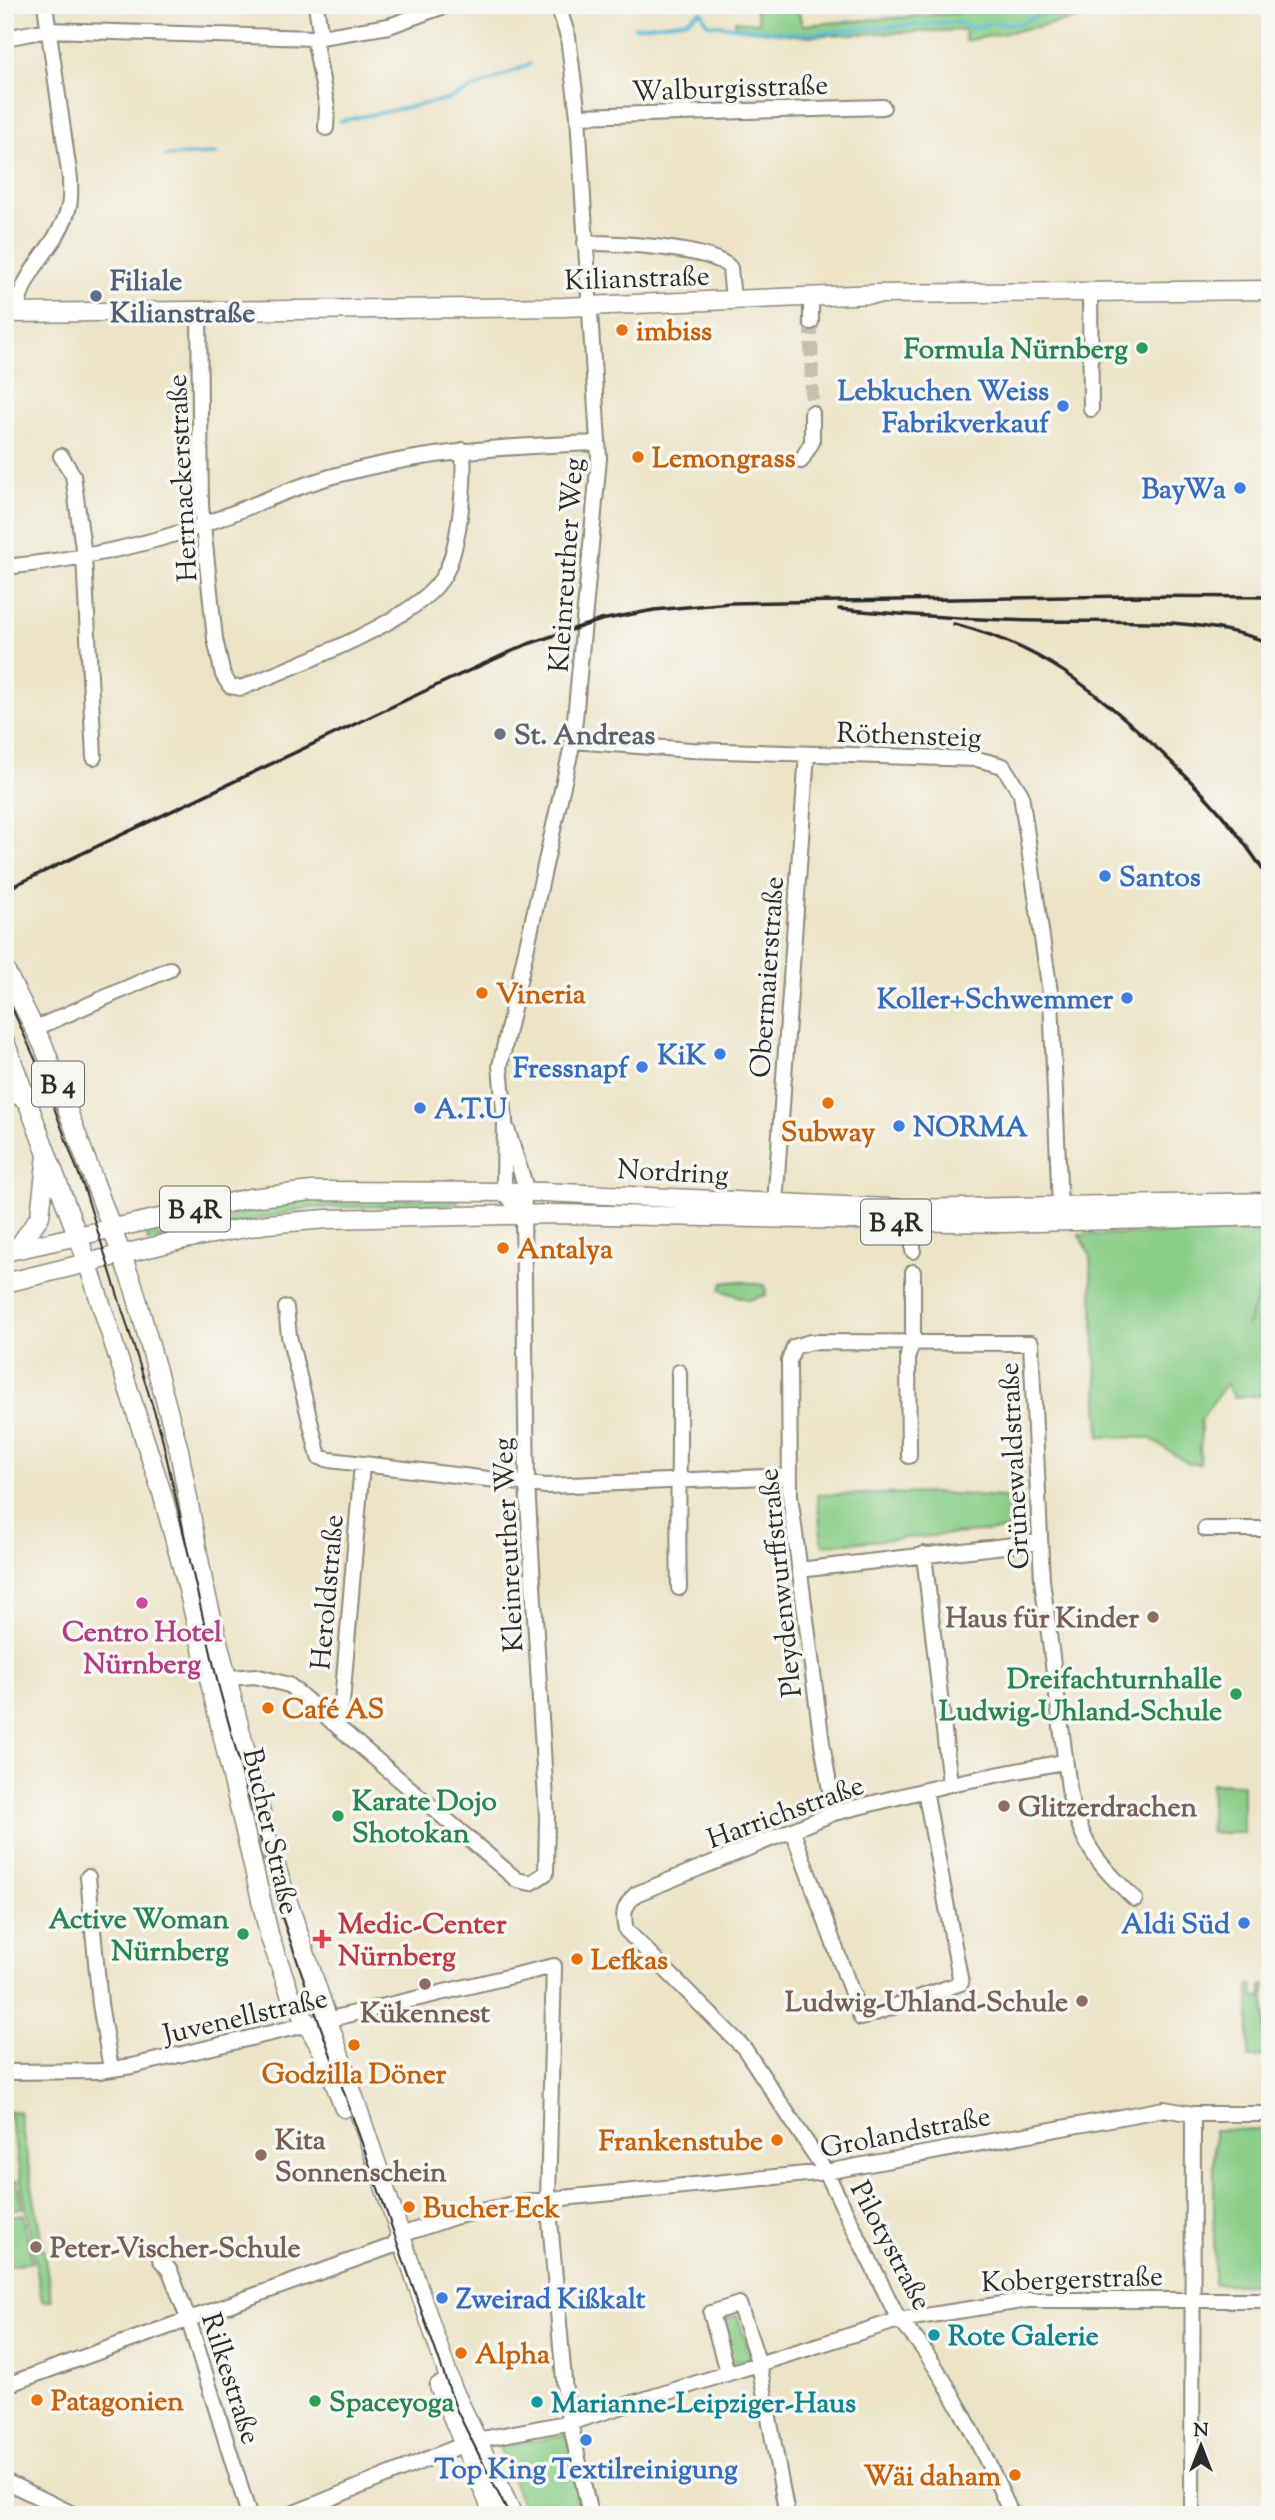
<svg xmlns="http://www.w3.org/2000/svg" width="1275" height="2520" viewBox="0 0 1275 2520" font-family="'Sorts Mill Goudy',serif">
  <rect width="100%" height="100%" fill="#f6f6f2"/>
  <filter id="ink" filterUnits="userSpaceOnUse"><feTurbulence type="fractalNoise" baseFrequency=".0143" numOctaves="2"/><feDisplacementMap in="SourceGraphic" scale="14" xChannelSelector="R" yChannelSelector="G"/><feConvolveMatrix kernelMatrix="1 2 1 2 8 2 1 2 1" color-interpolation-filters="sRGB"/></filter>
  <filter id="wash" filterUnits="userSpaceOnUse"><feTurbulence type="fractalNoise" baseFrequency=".00686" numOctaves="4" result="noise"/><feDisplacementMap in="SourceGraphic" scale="28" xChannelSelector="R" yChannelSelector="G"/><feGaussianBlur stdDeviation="1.57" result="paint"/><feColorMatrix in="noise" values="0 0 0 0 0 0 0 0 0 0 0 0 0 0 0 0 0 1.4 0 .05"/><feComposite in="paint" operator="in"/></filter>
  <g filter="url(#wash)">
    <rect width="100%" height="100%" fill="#ede4c8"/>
    <path fill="#89cd87" stroke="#5a7c59" stroke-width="2" d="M754,5H797L802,25L957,13L956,5H1177L1145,15H1097L965,41V30L802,36L735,28V21L759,23Z
      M313,1199H458V1204L309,1208L148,1242L146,1233Z
      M1270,1232V1260L1246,1328L1270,1267V1395L1234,1397L1226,1384L1201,1419L1200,1464H1189L1149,1438L1100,1437L1090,1255L1079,1235Z
      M738,1281L765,1285L766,1295L749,1300L720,1290L723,1283Z
      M937,1493L1016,1498V1529L822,1545L817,1495Z
      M1211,1783L1243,1784V1833H1210Z
      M1249,1985H1253L1254,1998H1262V1985H1265V2057L1249,2058Z
      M19,2111L52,2300L42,2301L9,2112Z
      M1270,2129V2284H1214V2130Z
      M17,2181L22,2208L5,2210V2183Z
      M23,2214L32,2262L5,2267V2217Z
      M737,2315L752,2358L729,2364L719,2321Z
      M567,2435L584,2515H526L499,2447Z"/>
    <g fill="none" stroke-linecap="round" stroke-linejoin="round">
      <path stroke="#56b9d5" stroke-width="3.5" d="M1138,6L1151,5
        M994,23L1019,24L1041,14H1073L1097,6L1131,5
        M635,27L686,21L701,11L708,24L802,34L956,22L972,28L988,24
        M340,121L449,99L530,64
        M166,156L217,154"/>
    </g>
  </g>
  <g filter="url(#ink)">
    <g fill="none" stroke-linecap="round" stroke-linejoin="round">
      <path stroke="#c6bfa9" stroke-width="14" stroke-dasharray="14 7" stroke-linecap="butt" d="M811,322L812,413"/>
      <g stroke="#8c887a" stroke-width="18">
        <path id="minor" d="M316,5L321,37
          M5,38L48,30L314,38L389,26L447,5
          M314,38L327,107L326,128
          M578,116L883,107
          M585,243C615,243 712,247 730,268L733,300
          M1090,292L1091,409
          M811,296V322
          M199,310L201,506L215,639L223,675L230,686L241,688C290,668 413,622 441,580C460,554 465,482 463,450
          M17,313C21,268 59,248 69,206C71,198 70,187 70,179L45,5
          M61,456L73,475L84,556L94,757
          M801,461L812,442V413
          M5,567C65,561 125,550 182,532C235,515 286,488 341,474C426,451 510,446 598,443
          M573,741L691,750L977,759L1003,766L1021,794L1051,999L1060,1208
          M36,1028L170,969
          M5,1090L29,1104
          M775,1204L807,754
          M523,1215L505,1193L504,1185L505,1121L500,1066L573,741L599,458L578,116L568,37L558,5
          M913,1223V1251
          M286,1308L289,1336L319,1457L330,1460L546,1486L789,1476
          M679,1372C680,1445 677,1515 679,1588
          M909,1456L908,1355L913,1342V1272
          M1205,1529H1270
          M924,1554L950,1784
          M799,1570L1039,1542
          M218,1679L255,1676L289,1685L517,1880L531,1883L546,1873L547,1817L527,1484L523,1215L525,1185L507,1129
          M333,1723L342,1703L362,1464
          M834,1813L822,1743L790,1495L789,1361L794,1347L810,1342L1031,1343L1042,1580L1070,1796C1084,1848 1096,1862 1135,1899
          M793,1832L861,2018L961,1983L925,1790
          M88,1877L100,2004L111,2069
          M5,2072L99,2071L132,2066L554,1966L548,2198L566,2403L590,2515
          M160,2259L170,2271L189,2321L249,2515
          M727,2372L711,2313L739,2304L759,2364L787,2515
          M15,2382L392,2246L401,2235L454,2217L522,2202L826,2172L1164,2109L1193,2114H1270
          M5,2481L75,2515
          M289,2515L472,2441L572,2422L899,2320L1028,2300H1270
          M1017,2515L1010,2511C986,2456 940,2361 899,2320L826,2172L744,2048L626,1930C622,1913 624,1906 636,1894L834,1813L950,1784L1063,1762
          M1192,2515L1193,2114"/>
      </g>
      <g stroke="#8c887a" stroke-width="21">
        <path id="major" d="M5,313L564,307L877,294L1270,290
          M5,970L44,1047L134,1288L179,1450L204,1586L271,1852L452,2387L513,2515
          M5,1042L87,1261L162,1493L188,1589L270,1938L291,1996L323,2052L344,2108
          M17,1249L40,1216L47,1155
          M5,1252L250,1198L312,1191L543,1192L908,1209L1270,1202
          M5,1283L185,1239L267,1224L326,1219L556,1214L1003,1223L1270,1216
          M439,2386L494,2515"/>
      </g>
      <use href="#minor" stroke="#fff" stroke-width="14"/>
      <use href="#major" stroke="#fff" stroke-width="18"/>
      <path stroke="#2b2b2b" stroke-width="2" d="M5,993L40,1070L85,1191L161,1433L218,1684L281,1915L457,2411L509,2515"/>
      <path stroke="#2b2b2b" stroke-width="3.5" d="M839,609C906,615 974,620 1042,621C1117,623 1198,615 1270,643
        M954,624C1040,645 1097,691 1160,751C1205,794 1237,828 1270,881
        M5,890L446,681L528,644L601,620L654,610L730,603L1128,596L1270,597"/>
    </g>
  </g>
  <circle fill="#5c6f8a" stroke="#f6f6f2" stroke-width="2.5" cx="96" cy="296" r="7"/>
  <g fill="#e8710a" stroke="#f6f6f2" stroke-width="2.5">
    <circle cx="622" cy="330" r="7"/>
    <circle cx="638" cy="457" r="7"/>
    <circle cx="482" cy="993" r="7"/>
    <circle cx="828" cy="1103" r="7"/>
    <circle cx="503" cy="1248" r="7"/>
    <circle cx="268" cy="1708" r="7"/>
    <circle cx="577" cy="1959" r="7"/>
    <circle cx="354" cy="2045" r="7"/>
    <circle cx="777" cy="2140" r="7"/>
    <circle cx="409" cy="2207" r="7"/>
    <circle cx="461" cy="2353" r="7"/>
    <circle cx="37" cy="2400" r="7"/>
    <circle cx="1015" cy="2475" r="7"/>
  </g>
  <g fill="#2e9e5b" stroke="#f6f6f2" stroke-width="2.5">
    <circle cx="1142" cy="348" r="7"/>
    <circle cx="1236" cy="1694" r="7"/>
    <circle cx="338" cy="1816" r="7"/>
    <circle cx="243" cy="1934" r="7"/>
    <circle cx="315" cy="2401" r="7"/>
  </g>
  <g fill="#3f7fe0" stroke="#f6f6f2" stroke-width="2.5">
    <circle cx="1063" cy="406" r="7"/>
    <circle cx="1240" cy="488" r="7"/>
    <circle cx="1105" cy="876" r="7"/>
    <circle cx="1127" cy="998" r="7"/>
    <circle cx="720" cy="1054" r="7"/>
    <circle cx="642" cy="1067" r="7"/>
    <circle cx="420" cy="1108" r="7"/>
    <circle cx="899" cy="1126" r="7"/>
    <circle cx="1244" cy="1923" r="7"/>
    <circle cx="442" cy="2298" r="7"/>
    <circle cx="586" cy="2440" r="7"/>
  </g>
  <circle fill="#6b7280" stroke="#f6f6f2" stroke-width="2.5" cx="500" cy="734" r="7"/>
  <circle fill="#d1479c" stroke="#f6f6f2" stroke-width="2.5" cx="142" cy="1603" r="7"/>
  <g fill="#8d6e63" stroke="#f6f6f2" stroke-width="2.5">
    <circle cx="1153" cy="1617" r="7"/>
    <circle cx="1004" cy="1806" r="7"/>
    <circle cx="425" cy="1984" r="7"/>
    <circle cx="1082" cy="2001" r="7"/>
    <circle cx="261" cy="2155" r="7"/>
    <circle cx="36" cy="2247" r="7"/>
  </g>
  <path fill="#e0444e" stroke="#f6f6f2" stroke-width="2.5" d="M318.5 1928.5h7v7h7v7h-7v7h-7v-7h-7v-7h7z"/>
  <g fill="#0f9aa8" stroke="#f6f6f2" stroke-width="2.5">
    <circle cx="934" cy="2335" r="7"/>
    <circle cx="537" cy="2402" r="7"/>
  </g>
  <g text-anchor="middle" stroke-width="7" stroke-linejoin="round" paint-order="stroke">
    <g fill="#f6f6f2" stroke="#686867" stroke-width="2">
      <rect x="32" y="1061.5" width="52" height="45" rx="5"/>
      <rect x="160" y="1186.5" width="70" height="45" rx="5"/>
      <rect x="861" y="1199.5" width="70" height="45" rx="5"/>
    </g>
    <g font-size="26" font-weight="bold" fill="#2b2b2b">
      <text x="58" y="1093">B 4</text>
      <text x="195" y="1218">B 4R</text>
      <text x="896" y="1231">B 4R</text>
    </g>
    <g font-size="28" fill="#2b2b2b" stroke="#f6f6f2">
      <text transform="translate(730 87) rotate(-2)" y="10">Walburgisstraße</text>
      <text transform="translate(637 277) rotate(-2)" y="10">Kilianstraße</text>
      <text transform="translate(181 478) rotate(-93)" y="10">Herrnackerstraße</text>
      <text transform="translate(565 565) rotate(-86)" y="10">Kleinreuther Weg</text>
      <text transform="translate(909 734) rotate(2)" y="10">Röthensteig</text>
      <text transform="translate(766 977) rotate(-86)" y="10">Obermaierstraße</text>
      <text transform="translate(673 1171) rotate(3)" y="10">Nordring</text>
      <text transform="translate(1013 1466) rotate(-93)" y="10">Grünewaldstraße</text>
      <text transform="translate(507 1545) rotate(-93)" y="10">Kleinreuther Weg</text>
      <text transform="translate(779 1583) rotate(-96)" y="10">Pleydenwurffstraße</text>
      <text transform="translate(326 1592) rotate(-85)" y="10">Heroldstraße</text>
      <text transform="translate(785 1811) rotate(-20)" y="10">Harrichstraße</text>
      <text transform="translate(272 1831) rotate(77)" y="10">Bucher Straße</text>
      <text transform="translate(245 2015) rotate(-13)" y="10">Juvenellstraße</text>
      <text transform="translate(905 2131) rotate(-11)" y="10">Grolandstraße</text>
      <text transform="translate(892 2245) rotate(62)" y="10">Pilotystraße</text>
      <text transform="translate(1072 2278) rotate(-2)" y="10">Kobergerstraße</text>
      <text transform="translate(232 2378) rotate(72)" y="10">Rilkestraße</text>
    </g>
    <g font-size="28" font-weight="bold" fill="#4e5e75" stroke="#f6f6f2" text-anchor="start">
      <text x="110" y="290">Filiale<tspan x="110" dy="32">Kilianstraße</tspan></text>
    </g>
    <g font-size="28" font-weight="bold" fill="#c56008" stroke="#f6f6f2" text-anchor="start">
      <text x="636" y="340">imbiss</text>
      <text x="652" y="467">Lemongrass</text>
      <text x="496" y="1003">Vineria</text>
      <text x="828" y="1141" text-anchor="middle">Subway</text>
      <text x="517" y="1258">Antalya</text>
      <text x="282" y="1718">Café AS</text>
      <text x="591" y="1969">Lefkas</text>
      <text x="354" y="2083" text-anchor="middle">Godzilla Döner</text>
      <text x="763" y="2150" text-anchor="end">Frankenstube</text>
      <text x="423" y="2217">Bucher Eck</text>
      <text x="475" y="2363">Alpha</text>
      <text x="51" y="2410">Patagonien</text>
      <text x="1001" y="2485" text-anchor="end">Wäi daham</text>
    </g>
    <g font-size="28" font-weight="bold" fill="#27864d" stroke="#f6f6f2" text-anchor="end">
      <text x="1128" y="358">Formula Nürnberg</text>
      <text x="1222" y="1688">Dreifachturnhalle<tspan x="1222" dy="32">Ludwig-Uhland-Schule</tspan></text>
      <text x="352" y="1810" text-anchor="start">Karate Dojo<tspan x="352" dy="32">Shotokan</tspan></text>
      <text x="229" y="1928">Active Woman<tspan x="229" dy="32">Nürnberg</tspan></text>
      <text x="329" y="2411" text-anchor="start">Spaceyoga</text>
    </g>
    <g font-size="28" font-weight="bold" fill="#366cbe" stroke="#f6f6f2" text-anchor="end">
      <text x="1049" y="400">Lebkuchen Weiss<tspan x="1049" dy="32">Fabrikverkauf</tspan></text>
      <text x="1226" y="498">BayWa</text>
      <text x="1119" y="886" text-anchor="start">Santos</text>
      <text x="1113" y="1008">Koller+Schwemmer</text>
      <text x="706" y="1064">KiK</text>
      <text x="628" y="1077">Fressnapf</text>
      <text x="434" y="1118" text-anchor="start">A.T.U</text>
      <text x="913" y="1136" text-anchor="start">NORMA</text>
      <text x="1230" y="1933">Aldi Süd</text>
      <text x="456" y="2308" text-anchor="start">Zweirad Kißkalt</text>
      <text x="586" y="2478" text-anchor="middle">Top King Textilreinigung</text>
    </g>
    <g font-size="28" font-weight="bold" fill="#5b616d" stroke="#f6f6f2" text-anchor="start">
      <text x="514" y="744">St. Andreas</text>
    </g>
    <g font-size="28" font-weight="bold" fill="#785e54" stroke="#f6f6f2" text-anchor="start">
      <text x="1139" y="1627" text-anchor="end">Haus für Kinder</text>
      <text x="1018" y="1816">Glitzerdrachen</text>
      <text x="1068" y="2011" text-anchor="end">Ludwig-Uhland-Schule</text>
      <text x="425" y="2022" text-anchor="middle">Kükennest</text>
      <text x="275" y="2149">Kita<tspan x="275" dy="32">Sonnenschein</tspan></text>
      <text x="50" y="2257">Peter-Vischer-Schule</text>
    </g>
    <g font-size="28" font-weight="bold" fill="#b23c85" stroke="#f6f6f2">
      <text x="142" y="1641">Centro Hotel<tspan x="142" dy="32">Nürnberg</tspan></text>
    </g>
    <g font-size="28" font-weight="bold" fill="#be3a42" stroke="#f6f6f2" text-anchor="start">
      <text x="338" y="1933">Medic-Center<tspan x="338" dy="32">Nürnberg</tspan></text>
    </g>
    <g font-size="28" font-weight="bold" fill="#0d838f" stroke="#f6f6f2" text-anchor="start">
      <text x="948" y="2345">Rote Galerie</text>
      <text x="551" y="2412">Marianne-Leipziger-Haus</text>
    </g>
  </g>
  <rect width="1275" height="2520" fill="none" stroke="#f6f6f2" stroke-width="28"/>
  <g transform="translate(1201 2446)" stroke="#f6f6f2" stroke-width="5" paint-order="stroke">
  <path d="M0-5L12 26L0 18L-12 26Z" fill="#2b2b2b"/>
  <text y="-10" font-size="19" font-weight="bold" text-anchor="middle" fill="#2b2b2b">N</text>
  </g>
</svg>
